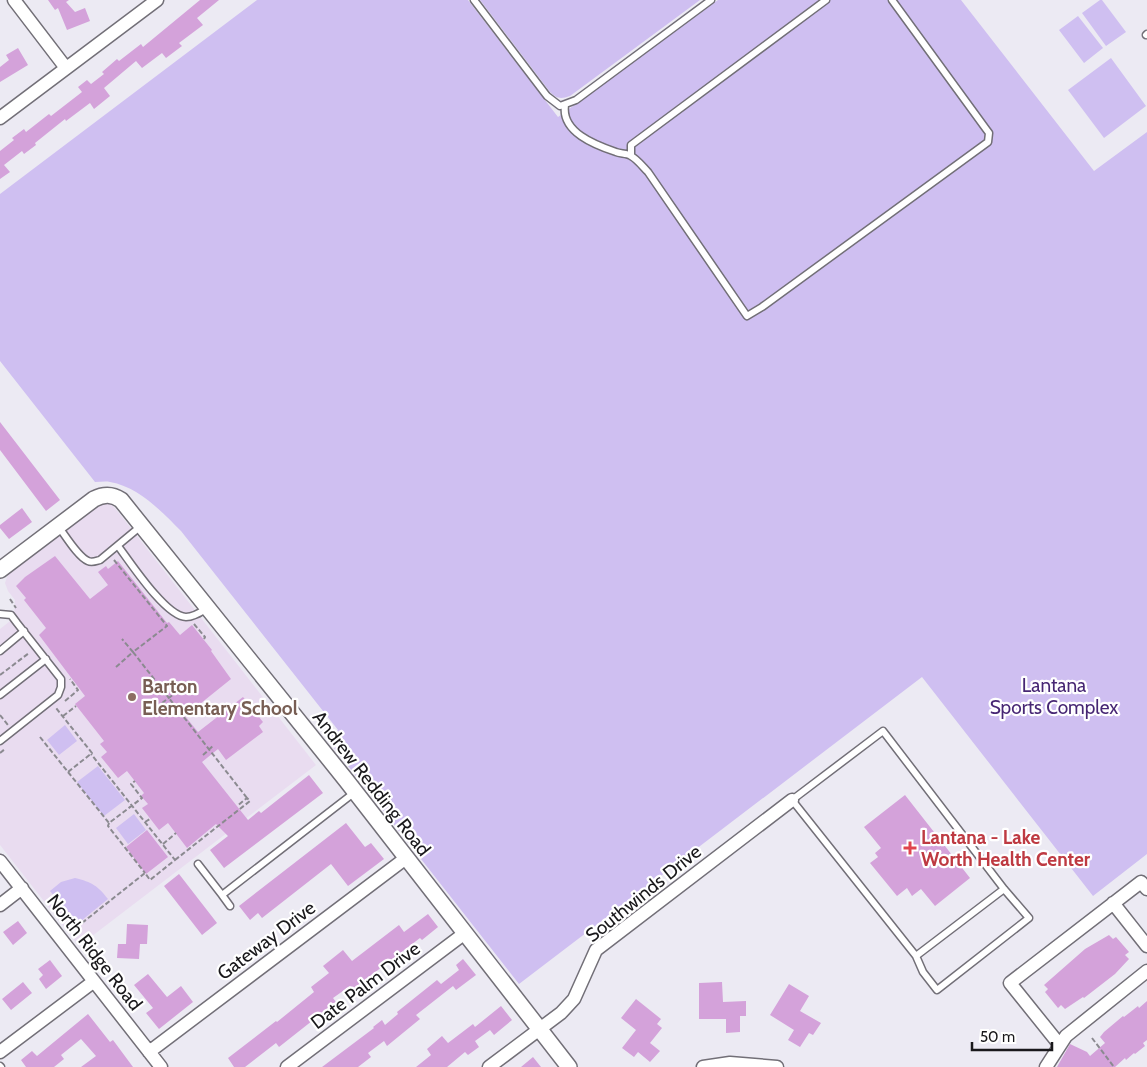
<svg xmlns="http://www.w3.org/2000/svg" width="1147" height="1067" viewBox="0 0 1147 1067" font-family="Cabin,sans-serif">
  <rect width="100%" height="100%" fill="#eceaf3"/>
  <path fill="#e9dcf0" d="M100,502L110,503L119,513L316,765L79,946L0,845V629L14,618L15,600L8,591L5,583L9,571Z"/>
  <path fill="#cfbff1" d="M257,0H468L558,117L718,0H961L1094,171L1147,132V854L1093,896L922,677L519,984L327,739L338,730L181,531C162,512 139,487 110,482C106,481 100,482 95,482L0,361V194Z
    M480,0H700L570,96C561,99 557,99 550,92Z
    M1100,0H1102L1126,32L1106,46L1082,13Z
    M1078,16L1103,48L1084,63L1059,30Z
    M1111,58L1146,106L1104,138L1068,90Z
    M65,725L77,741L59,755L47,740Z
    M98,766L125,800L104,816L77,782Z
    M134,814L146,830L128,844L116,828Z
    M75,878C92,882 98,886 108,899L81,921L73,920L50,891L61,882Z"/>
  <path fill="#d4a2da" d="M48,0H69L66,2L75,12L85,8L90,21L67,30L58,8L55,10Z
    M200,0H219L197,18L203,25L179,43L182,46L166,58L162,53L142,68L136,61L104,88L110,96L94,109L90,103L66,121L65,119L35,143L36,145L24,154L22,151L4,165L10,172L0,179V151L14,140L12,138L24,129L26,132L49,114L51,116L82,92L78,87L87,80L91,84L104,74L102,72L117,59L119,61L141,44L143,47Z
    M18,48L28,65L0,82V67L9,60L6,55Z
    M0,422L60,500L46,511L0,450Z
    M22,508L32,522L9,539L0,528V525Z
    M55,556L90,599L108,585L98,572L106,566L108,569L118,561L167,623L169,622L180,635L192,625L212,650L211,651L231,679L185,716L198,732L243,697L263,722L259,726L263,732L226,760L218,749L202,762L248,820L259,811L261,813L309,775L323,793L224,868L210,850L228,836L216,824L187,848L168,823L159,830L142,808L148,804L141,796L144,793L127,771L118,778L101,757L107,752L100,744L104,741L75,704L85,696L39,635L46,628L24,600L26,598L16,586L25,577Z
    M905,795L970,878L935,906L921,889L912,896L907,888L897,896L870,863L878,857L875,853L881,848L864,827Z
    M346,823L365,847L371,843L384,859L348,886L331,864L262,918L258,913L250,920L239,906Z
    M147,830L168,857L146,874L126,847Z
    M179,874L217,923L202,935L164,886Z
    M428,914L438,927L422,940L420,938L353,989L350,986L333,998L336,1002L279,1047L276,1043L245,1067H234L228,1058L276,1021L277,1022L314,992L311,987L329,973L323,966L343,950L352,961L399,925L404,932Z
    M18,921L27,933L13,945L3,932Z
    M127,924L148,925L147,944H140L139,959L117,958L118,944H126Z
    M1109,935L1113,939L1116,937L1129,952L1125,955L1129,959L1115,974L1084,998L1083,997L1065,1009L1061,1005L1058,1008L1045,992L1048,989L1044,985L1085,949Z
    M463,959L476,975L456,990L453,986L425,1008L416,1015L420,1019L387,1046L384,1041L368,1053L371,1057L358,1067H322L374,1028L373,1027L382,1020L385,1025L398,1014L397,1012L437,980L441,984L459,970L456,965Z
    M50,960L62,976L46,989L39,979L43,975L38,969Z
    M148,974L167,997L181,986L193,1002L159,1029L146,1013L153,1008L134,985Z
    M23,982L32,993L11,1010L2,999Z
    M722,982L723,1002L746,1001V1016H740V1032L726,1033V1019H699V983Z
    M789,984L809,996L800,1011L821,1023L813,1035L809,1033L800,1047L788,1040L794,1030L770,1015Z
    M636,999L661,1019L657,1024L662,1028L650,1043L660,1051L650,1062L638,1052L634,1057L622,1048L636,1030L621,1018Z
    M1147,1001V1040L1143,1043L1145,1046L1135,1054L1134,1053L1126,1060L1125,1058L1115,1067H1057L1070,1044L1087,1052L1090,1056L1105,1043L1100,1037L1104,1032L1123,1016L1124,1017L1138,1006L1139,1008Z
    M501,1006L512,1020L494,1035L490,1030L475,1041L479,1047L468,1055L465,1052L447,1067H416L431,1055L427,1049L442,1036L448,1043L473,1024L475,1027Z
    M88,1014L110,1042L113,1040L133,1067H81L96,1056L81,1039L61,1055L64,1059L54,1067H26L21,1060L32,1051L37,1056Z
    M533,1057L541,1067H521Z"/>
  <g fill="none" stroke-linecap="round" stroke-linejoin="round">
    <g stroke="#726f77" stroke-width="9">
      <path id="service" d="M474,0L547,96L560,106L576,100L711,0
        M1146,35L1147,34
        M565,105C561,132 595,145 616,152C620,154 627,153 631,156C637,159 643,167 648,172L747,316L762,307L988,142L989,133L986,129L892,0
        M631,155V145L826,0
        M58,526C65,535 78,557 88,561C92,563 96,561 100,560L141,526
        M118,546C130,562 166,617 186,617C194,617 201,612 207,608
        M0,614L11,615L17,623L61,679V687L58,695L0,741
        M0,651L24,631
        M0,695L46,659
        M883,731L1004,889L1029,918L937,990L923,972L916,956L792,800Z
        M198,864L222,895L355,792
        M222,895L230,906
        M916,956L1004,889
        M0,1066L1,1067"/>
    </g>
    <g stroke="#726f77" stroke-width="15">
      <path id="minor" d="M14,0L66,68
        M0,118L157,0
        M0,861L161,1067
        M1113,903L1147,946
        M0,905L22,888
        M1059,1044L1010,983L1141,882L1147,889
        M0,1052L93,982
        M149,1052L406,858
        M287,1067L465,933
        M489,1067L561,1013L574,999L596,950L792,800
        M703,1067L730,1063L777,1067
        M1046,1067L1066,1036L1147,971"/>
    </g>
    <g stroke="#726f77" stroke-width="18">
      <path id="tertiary" d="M0,570L94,499C104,494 112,494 121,500L346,780L569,1067"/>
    </g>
    <path stroke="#8b8a90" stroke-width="2" stroke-dasharray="5 2.5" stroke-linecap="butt" d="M114,560L167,626L133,652L247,798
      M10,599L16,608
      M194,624L205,637L204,639
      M116,667L133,652L122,639
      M0,675L29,653
      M65,701L78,690L70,679
      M162,703L174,694
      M0,715L8,725
      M63,716L76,706
      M40,737L68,772L92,753L56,708
      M0,753L5,749
      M203,755L214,745
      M68,772L109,823L142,798L131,784L135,781
      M145,822L150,819
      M109,823L108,826L145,873
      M163,844L176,833
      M175,860L250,801L247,798L237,806
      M82,923L145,873L150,880L175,860L91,754
      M1092,1038L1114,1067"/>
    <use href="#service" stroke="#fff" stroke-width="6"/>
    <use href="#minor" stroke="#fff" stroke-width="12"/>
    <use href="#tertiary" stroke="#fff" stroke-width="15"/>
  </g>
  <circle fill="#8d6e63" stroke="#fff" stroke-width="2" cx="132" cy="697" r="5"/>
  <path fill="#e0444e" stroke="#fff" stroke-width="2" d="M907.5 840.5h5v5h5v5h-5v5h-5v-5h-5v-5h5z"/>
  <g text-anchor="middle" stroke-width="4.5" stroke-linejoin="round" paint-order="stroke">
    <g font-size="19" fill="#472774" stroke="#fff">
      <text x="1054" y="692">Lantana<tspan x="1054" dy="22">Sports Complex</tspan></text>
    </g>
    <g font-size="19" font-weight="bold" fill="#785e54" stroke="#fff" text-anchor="start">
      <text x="142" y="693">Barton<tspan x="142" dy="22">Elementary School</tspan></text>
    </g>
    <g font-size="19" fill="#19181b" stroke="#fff">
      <text transform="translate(372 783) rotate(52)" y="7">Andrew Redding Road</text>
      <text transform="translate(643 893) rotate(-39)" y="7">Southwinds Drive</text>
      <text transform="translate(266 940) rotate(-37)" y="7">Gateway Drive</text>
      <text transform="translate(95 952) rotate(52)" y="7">North Ridge Road</text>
      <text transform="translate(365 985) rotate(-37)" y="7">Date Palm Drive</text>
    </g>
    <g font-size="19" font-weight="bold" fill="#be3a42" stroke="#fff" text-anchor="start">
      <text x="921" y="844">Lantana - Lake<tspan x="921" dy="22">Worth Health Center</tspan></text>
    </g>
  </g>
  <path d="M972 1042v8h80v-8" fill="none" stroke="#19181b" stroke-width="2.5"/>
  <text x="980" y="1042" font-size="15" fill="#19181b" stroke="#ffffff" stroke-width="4" paint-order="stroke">50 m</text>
</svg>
